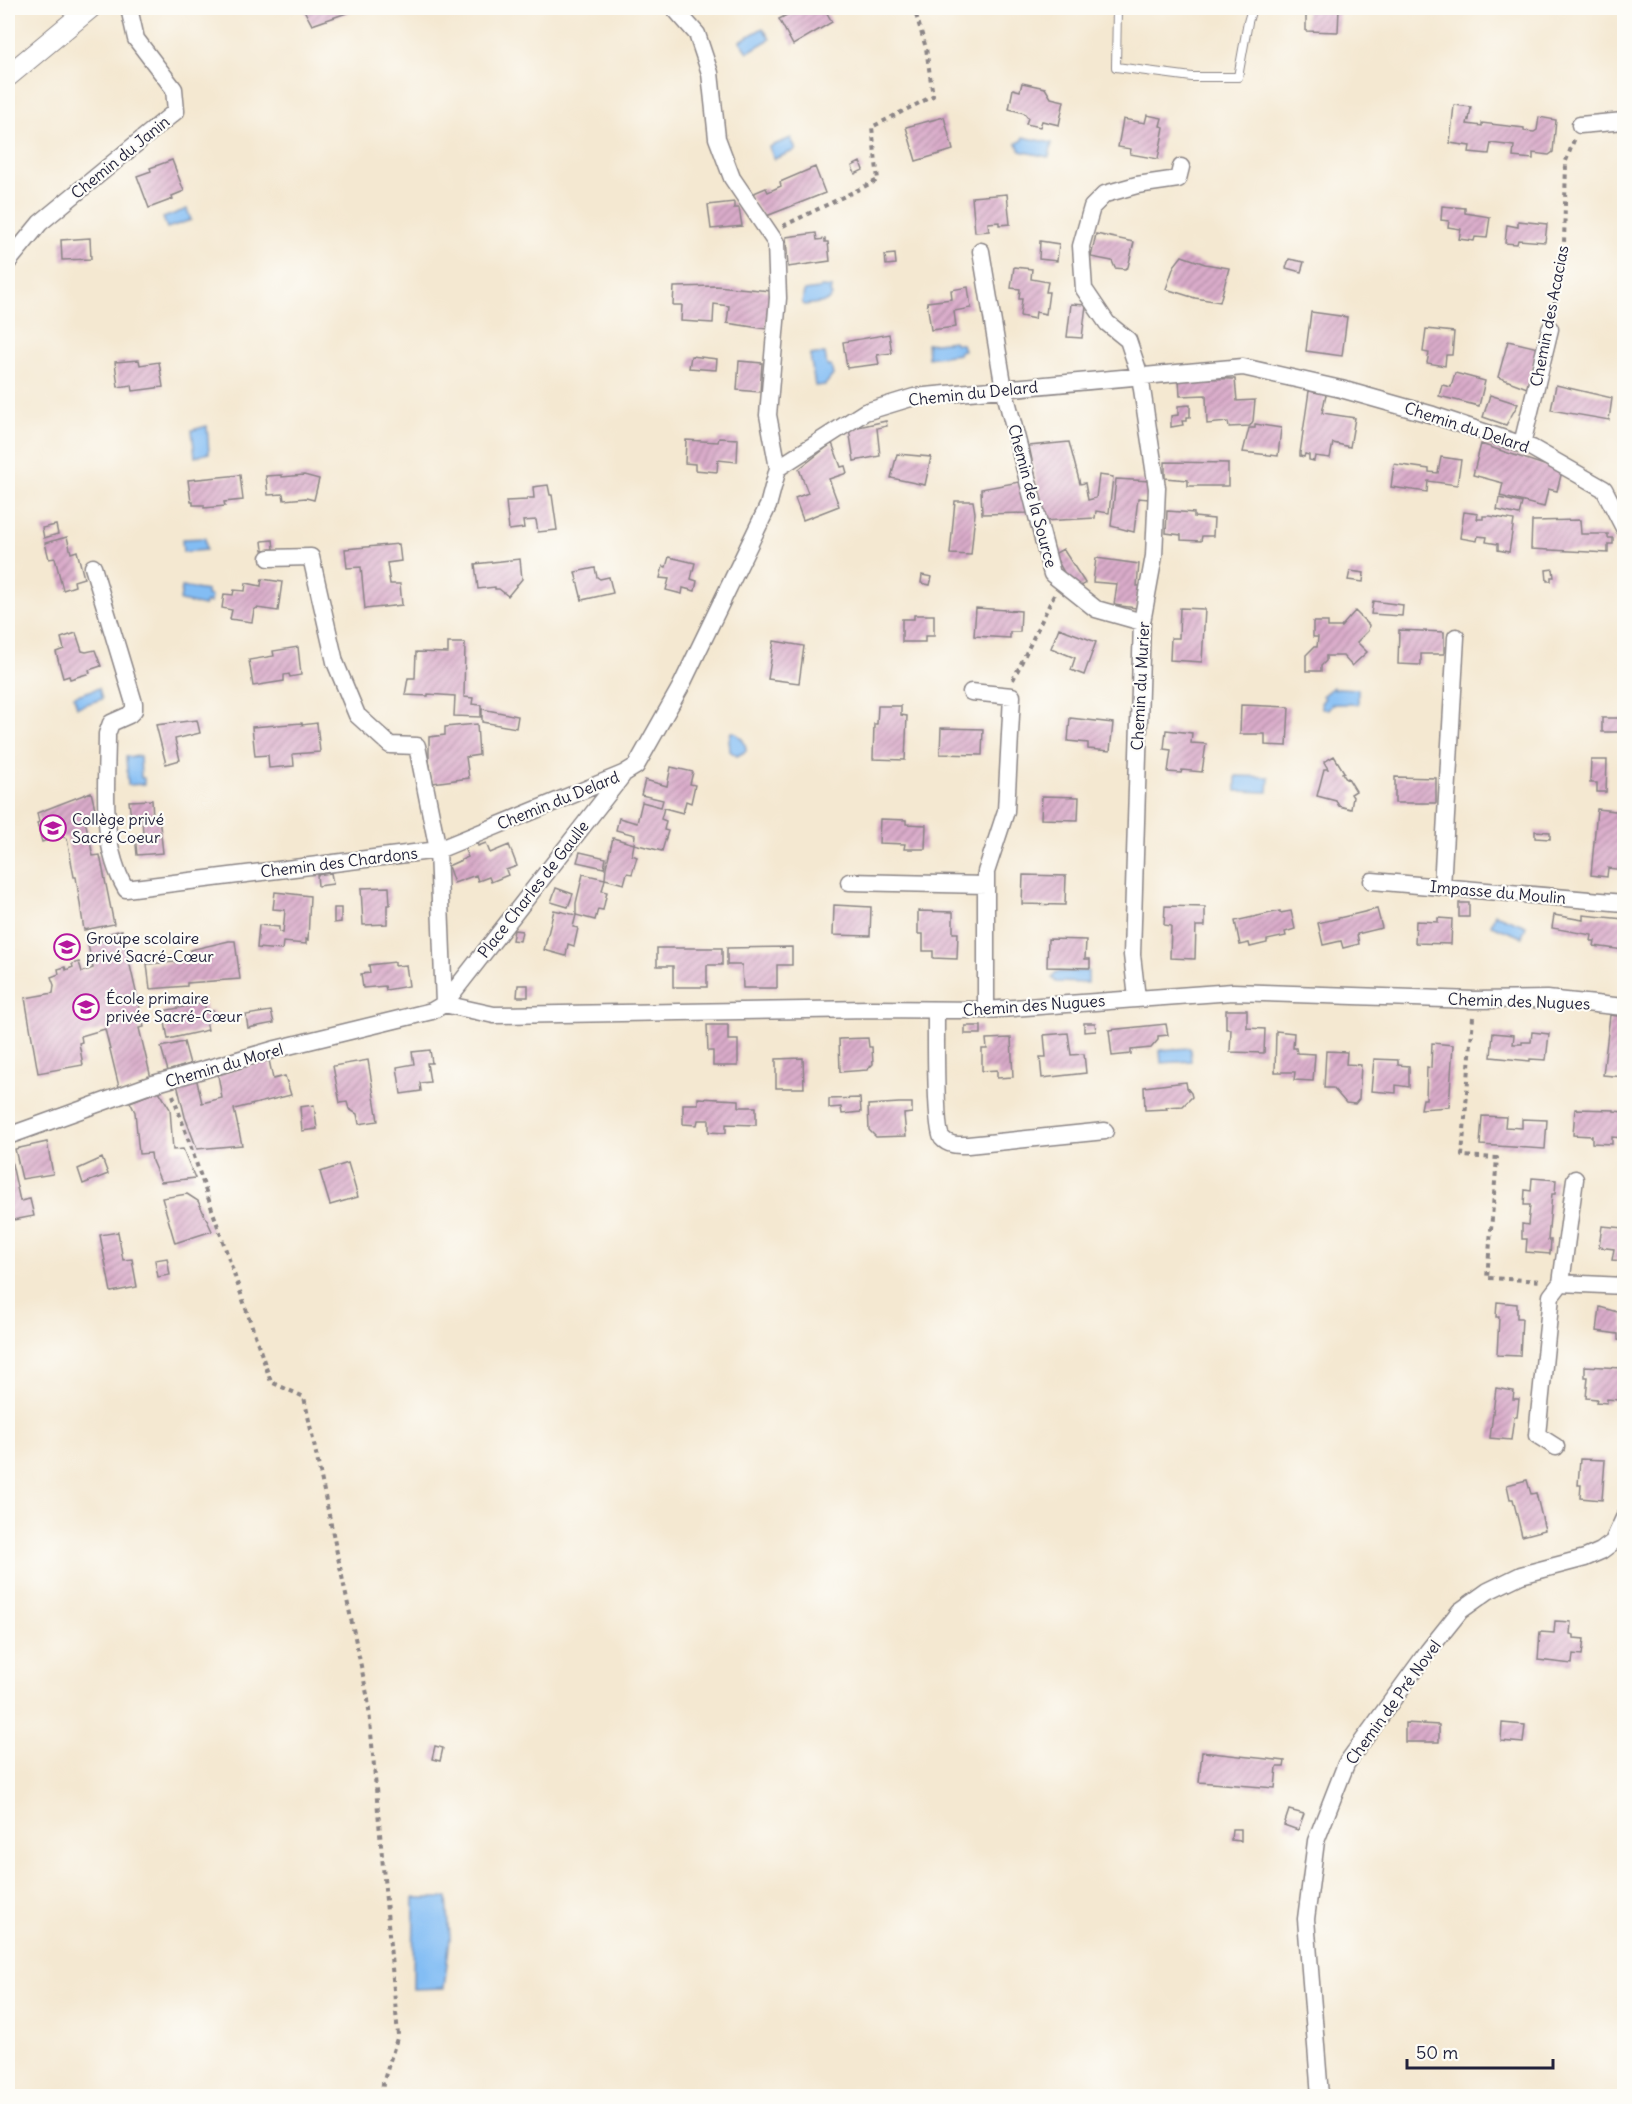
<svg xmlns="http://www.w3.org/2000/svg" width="1632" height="2104" viewBox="0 0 1632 2104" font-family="Delius,sans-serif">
  <defs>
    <pattern id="building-hatch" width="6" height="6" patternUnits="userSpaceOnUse" patternTransform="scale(1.5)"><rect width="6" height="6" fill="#daacca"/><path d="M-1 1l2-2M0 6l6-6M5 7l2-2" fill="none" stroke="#b08ca5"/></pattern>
  </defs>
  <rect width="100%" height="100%" fill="#fdfcf7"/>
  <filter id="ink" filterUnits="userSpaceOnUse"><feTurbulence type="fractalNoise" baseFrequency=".0167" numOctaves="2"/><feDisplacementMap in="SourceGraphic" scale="12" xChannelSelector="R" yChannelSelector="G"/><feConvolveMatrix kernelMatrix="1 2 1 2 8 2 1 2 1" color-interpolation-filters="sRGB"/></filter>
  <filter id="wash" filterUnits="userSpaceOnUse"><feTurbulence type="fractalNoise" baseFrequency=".008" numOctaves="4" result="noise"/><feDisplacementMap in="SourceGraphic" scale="24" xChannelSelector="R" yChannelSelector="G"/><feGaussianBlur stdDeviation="1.35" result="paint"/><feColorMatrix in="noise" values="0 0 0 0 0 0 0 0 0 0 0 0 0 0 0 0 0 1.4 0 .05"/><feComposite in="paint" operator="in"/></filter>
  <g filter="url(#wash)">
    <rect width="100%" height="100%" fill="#f4e8d1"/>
    <path fill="#83bdf4" stroke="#527098" stroke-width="1.5" d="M763,28L770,39L748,52L740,41Z
      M1023,137L1052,143L1049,157L1020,151L1017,143L1023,140Z
      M791,138L796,150L774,159L769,147Z
      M187,209L191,220L167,228L163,218Z
      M821,287L832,288L830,292L832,296L826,302L805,305L802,303L804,291L819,289Z
      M954,341L955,343L962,344L964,350L959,351V354L928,358L927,344Z
      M825,353L827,366H831L833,375L825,385L815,386L810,355Z
      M207,426L209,453L195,457L192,430Z
      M205,538L206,550L183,552L182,539Z
      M182,587L207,591V595L211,596L210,603L206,602L204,606L180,601Z
      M1333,687L1334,690L1338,688L1358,689V704H1332L1328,710L1322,708L1321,703L1325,698L1322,696Z
      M99,688L102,699L77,707L74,696Z
      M731,732H734C741,737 746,742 746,751L737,756L730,751L729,740Z
      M140,756L141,778H144V784L128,785L126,757Z
      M1236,776L1269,777L1268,792L1236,791Z
      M1495,914L1526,926L1522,937L1491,925Z
      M1088,971V983L1056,982L1052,978L1056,972Z
      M1190,1048L1191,1061L1161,1063L1160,1050Z
      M414,1898H447L450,1938L444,1988L413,1989Z"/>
    <g id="blocks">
      <path fill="url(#building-hatch)" d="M303,8H361L312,25Z
        M800,8H824L832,22L793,45L779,19Z
        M1306,8L1339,9L1338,32L1306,31Z
        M1022,83L1045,88L1051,98L1064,101L1059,125L1042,121L1040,127L1026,124L1028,118L1024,113L1009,109L1013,89L1020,91Z
        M1454,105L1471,107L1469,120L1468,119L1467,124L1482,126V123L1524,128V131L1534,132L1537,130L1539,117L1556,120L1553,152L1549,155L1533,153V159L1513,157L1514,146L1491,143L1489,154L1469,152L1470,146L1450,143Z
        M1147,115L1162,118L1160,126L1164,127L1158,159L1130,154L1131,149L1118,147L1123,119L1145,123Z
        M944,117L953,150L916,161L906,127Z
        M172,160L184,191L172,196L173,199L149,208L137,176L151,171L150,168Z
        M860,162L863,170L855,174L852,166Z
        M815,167L825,193L764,217L749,195L766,188L768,192L781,186L780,182Z
        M1007,194L1010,224L999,225V222L988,223L989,231L975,232L972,197Z
        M734,202V208H739L742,226L711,229L708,205Z
        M1442,206L1465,208V213L1490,217L1487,238L1475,237L1474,241L1459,239L1461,229L1448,227L1449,221L1441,220Z
        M1518,221L1547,224L1545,242L1518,240L1517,244L1505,243L1507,225L1518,227Z
        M816,233L817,240L825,239V242H828L830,261L788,267L786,237Z
        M1096,234L1134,242L1128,267L1125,269L1115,268L1112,261L1091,257Z
        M90,238L91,259L62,260L61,240Z
        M1040,241L1059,244L1057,261L1039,259Z
        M895,254L896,264L886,265L885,255Z
        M1182,256L1205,264L1229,268L1220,302L1195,298L1166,289L1174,266Z
        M1289,259L1304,262L1301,272L1286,268Z
        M1014,267L1032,269L1031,279L1048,282L1046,292H1049L1046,314L1036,312L1035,319L1020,316L1022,299H1019L1020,289L1011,288Z
        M716,286L771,291L766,329L727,323L729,306L714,304L713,323L681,321L682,305H673L674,287Z
        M968,287L971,308L954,311L956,327L931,330L927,302L952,299L951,290Z
        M1071,304L1086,305L1082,338L1067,337Z
        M1311,312L1347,317L1342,356L1306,351Z
        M1426,329L1454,332L1452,355H1446L1445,366L1427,363L1429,353L1423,352Z
        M889,334L892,353L877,355L879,364L847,368L843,342Z
        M1508,341L1538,348L1527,388L1498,377Z
        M691,356L717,359L716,370L689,368Z
        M139,360L140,365L159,362L163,387L133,391L132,385L118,387L115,362Z
        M739,361L762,363L760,392L737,390Z
        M1455,373L1485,381L1479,406L1439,396L1442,385L1451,387Z
        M1179,378L1235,379L1237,401L1255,400L1253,421L1250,426L1229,427L1228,422L1207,424L1206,395L1180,396Z
        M1556,385L1612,398L1609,420L1551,410Z
        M1309,391L1326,394L1322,413L1355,418L1350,447L1333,443L1330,458L1315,456L1314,461L1309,460V455L1305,454L1304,457L1300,456V453Z
        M1490,395L1518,404L1506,425L1483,417Z
        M1190,405V417H1187V421H1182L1183,425L1171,427V416L1178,415V406Z
        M886,421L887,426L877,428L880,456L854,461L849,429Z
        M1255,424L1281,428L1278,456L1243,452L1249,428H1255Z
        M719,438L738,439L737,462L718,460L717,472L695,470V464L685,463L686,440L718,442Z
        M1069,442L1080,484L1085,483L1088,500L1096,498L1099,475L1113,477L1109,513L1096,511L1095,518L1043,521L1040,498L1029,446Z
        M832,443L841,467L845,466L847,473L829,479L839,506L803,520L795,498L808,493L799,469Z
        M1481,444L1562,471L1557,491L1548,489L1544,507L1500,496L1503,483L1473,475Z
        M897,454L931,457L925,485L891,478Z
        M1441,457L1461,460L1457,485L1428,481L1427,492L1391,487L1394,464L1429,469V472L1438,473Z
        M1165,462L1228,463V486H1188V480L1165,478Z
        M240,475L243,500L224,502L225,506L204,508V505H193V502H191L188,480Z
        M282,475V477L304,475L319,479L314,500L306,498L284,500L283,494L268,495L266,476Z
        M1116,479L1150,481L1149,499L1138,498L1134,532L1111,526Z
        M1019,482L1021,483L1030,513L982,514L981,489Z
        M548,485L550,495H552L557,530L538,532L536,520L523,521L524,528L509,530L506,501L527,500V498H534L533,487Z
        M1499,498L1522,503L1519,515L1497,510Z
        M955,501H973L975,513L971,555L950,554Z
        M1167,511L1194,513V517L1214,519L1213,536H1202L1201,541L1181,540V535L1166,533Z
        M1464,512L1478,514L1477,519H1483V516H1490L1514,520L1509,552L1498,550V544L1486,542L1487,537L1478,536L1477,541L1460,538Z
        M1580,520L1581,534H1608V538H1613V544H1608V553L1531,549L1532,521Z
        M56,525L58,534L44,538L42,528Z
        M67,537L71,553L77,551L84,578L74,581L75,586L63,590L55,558L49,559L45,543Z
        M273,540L274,549L263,550L262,541Z
        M399,544L401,561L387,563L390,584H400L402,605L365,609L361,567L347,568L345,549Z
        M1063,549L1085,583L1078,590L1067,578L1054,554Z
        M669,557L695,563L691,579L697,581L695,591L683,588L682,594L666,590L669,579L660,578L663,566L666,567Z
        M1096,558L1139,564L1137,586H1140L1136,608L1114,605L1117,584L1093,582Z
        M520,559L522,579L508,596L499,589H495V587L478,589L475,564Z
        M595,568L597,577L600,579L609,577L613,593L582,600L575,572Z
        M1553,569L1554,577H1551V581H1547L1546,570Z
        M1350,571L1364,573L1363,582L1348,580Z
        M922,575L932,577L930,585L921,583Z
        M262,579L282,582L278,611L257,608L254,610L252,622L230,619L232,610L222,608L224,594L233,595L234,590L245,591L246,583L261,586Z
        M1373,601L1403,605L1402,616L1371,614Z
        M976,608L1021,611L1020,632H1010V638L974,636Z
        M1180,608L1205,609L1202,662L1170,660L1171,638H1179Z
        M1355,611L1369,625L1368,631L1357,642L1367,652L1352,666L1343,656H1326V661L1321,666V671H1306V655L1314,647H1317L1318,637H1313V622H1328V627H1341Z
        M914,615H934V636H925V642H902V619H914Z
        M1059,628L1096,642L1084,675L1071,670L1075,658L1051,648Z
        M1399,630L1444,632V654H1421V665L1398,664Z
        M76,633L82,651L86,652L95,650L101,666L89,670L90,673L70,679L69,676L63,678L56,652L64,649L61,638Z
        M774,641L804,646L799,683L768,679Z
        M448,643H465L464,697L473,698L472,704L481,705V717L454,716L455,696L428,694V696L405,695L408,678H415L416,652L448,653Z
        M298,647L301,675L290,677L289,674L284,675V681L253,686L249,660L274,656L273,651Z
        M1241,705L1289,707L1287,746L1265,745V734H1240Z
        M878,706H901V715L907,716L905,760L873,759L874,724H877Z
        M482,709L518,716L516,728L482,722Z
        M1070,718L1113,723L1110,751L1088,749V743L1068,741Z
        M1602,718H1624V732H1602Z
        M197,720L200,733L175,739L180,760L166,764L156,725Z
        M302,723V725L317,723L320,752L293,754L294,766L269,768L268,755L255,756L252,727Z
        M477,724L479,755L466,757L469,778L433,783L429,761V737L445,735V727Z
        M941,728L983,729L982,755L940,754Z
        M1166,730L1192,733L1191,743L1206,744L1202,772L1182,770L1181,773L1168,772L1171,750L1164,749Z
        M1334,756L1344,772L1342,773L1346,779L1348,778L1356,791L1351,794L1353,797L1351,809L1339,806L1336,801L1317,796L1324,769H1328L1324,762Z
        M1591,760H1607L1606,792H1597V783H1590Z
        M671,767L693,772L690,784L695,785L691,803L686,801L683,813L664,808L661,819L666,821L664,830L668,831L662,851L634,844L632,855L637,857L632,874L627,873L624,884L605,879L606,867L613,838L634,844L635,835L616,830L619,818L637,823L642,802L661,807L663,800L641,795L645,780L667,786Z
        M1395,777L1436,778V803H1395Z
        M91,792L97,817L85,820L93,856L100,855L114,924L84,930L76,877H74L67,838L59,836L42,842L37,823L39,822L37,813Z
        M1042,796L1079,797L1078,820L1041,819Z
        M152,800L153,817L159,816L163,853L137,855L135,835L143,834L142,818L131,819L129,801Z
        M1597,809L1624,812V870L1608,868L1607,877L1591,875Z
        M880,819L906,820V824L926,825L925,849H904L905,844L879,843Z
        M1535,831L1550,832V839L1535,838Z
        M477,843L478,846L486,843L490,853L509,845L517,866L506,870L508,875L491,882L489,877L478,881L476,875L454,883L448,866L468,857L464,848Z
        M580,852L606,858L604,868L577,862Z
        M331,873L333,884L318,886L317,875Z
        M583,874L605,879L602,891L607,892L603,910L598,909L595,920L576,915V903Z
        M1023,875L1066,876L1065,905L1022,904Z
        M389,887L390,905H387V924L363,925L361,888Z
        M556,888L573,894L568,907L551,902Z
        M275,892L310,896L308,940L306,939V944L283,942L282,950L257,948L259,925L279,927V932L283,933L285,910L273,909Z
        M1459,903H1469V917H1459Z
        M834,905L871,907L870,936L833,935Z
        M1165,906L1205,907V926H1196L1195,959L1170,958L1171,926L1164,925Z
        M334,908H341V922L334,923Z
        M1377,909L1382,928L1357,934L1359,944L1343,948L1341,941L1323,945L1318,923Z
        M554,910L576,915L573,927L578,928L574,946L568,944L566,956L544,950Z
        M918,911L953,912V933H958L957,959L933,958V951H923V934H918Z
        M1280,911V913L1291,911L1295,929L1285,932L1286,936L1267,940V943L1250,947L1249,943L1240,945L1235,921Z
        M1554,915L1583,920V915L1624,919V950L1594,946L1595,941H1591L1592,935L1552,928Z
        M1438,918L1452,919L1451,944L1415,943L1416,921L1438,922Z
        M122,930L144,1027L139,1028L151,1078L120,1091L105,1029L81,1036L82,1042L79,1043L83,1065L38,1073L25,998L53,993L54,985L51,977L59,974L58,969L65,967L66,970L73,967L72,964L79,962L82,972L93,968L88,945L107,939L106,934Z
        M514,930L522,931L520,941L512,940Z
        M1048,939L1086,940L1085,959H1090V968L1047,967Z
        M229,941H235L240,979L187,983V986L150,989L147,964L190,961V950Z
        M792,947V965H777V988H743L742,965H727V948Z
        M657,948H722V965H707V987H673V966H657Z
        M395,962V966L406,965L409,986L386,990L385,986L363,988L361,974L370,973L369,965Z
        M518,985H528V997H517Z
        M204,1003L206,1013L213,1011L215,1020L206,1021L208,1030L168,1039L163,1011Z
        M1226,1010H1247V1028L1265,1029L1264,1053L1230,1052L1231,1029H1226Z
        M271,1011L274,1023L248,1028L246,1015Z
        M1610,1015L1624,1017V1077L1603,1075Z
        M1084,1023H1095L1096,1031L1084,1032Z
        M1166,1024L1168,1035L1158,1036V1040L1151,1048L1131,1050V1054L1112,1056L1109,1030Z
        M707,1025H728V1040H738V1066H713V1051H708Z
        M965,1026H981V1034H965Z
        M1276,1031L1294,1033L1293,1048H1296L1297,1053L1315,1054L1313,1081L1294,1080L1295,1072H1275Z
        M1532,1032L1549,1034L1546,1060L1530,1059V1061L1491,1057L1493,1033L1514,1035L1513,1044H1522V1042H1531Z
        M1068,1033L1071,1055L1084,1054L1086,1073L1042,1078L1040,1057H1046L1044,1035Z
        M868,1038L869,1047H872L873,1064L867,1070L840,1072L839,1039Z
        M1011,1038L1013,1077L997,1078V1070L982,1071V1049H987L986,1039Z
        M184,1042L190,1064L168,1071L161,1047Z
        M1432,1043L1453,1045L1449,1107L1421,1109L1423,1099H1426L1427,1067L1431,1068Z
        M430,1050L432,1063H427L430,1082L420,1083L421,1091L401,1094L397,1067L414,1064L412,1052Z
        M1326,1051L1347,1052L1346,1064L1361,1065L1359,1099L1355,1104L1346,1103L1333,1088H1324Z
        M803,1058L804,1088H776V1059Z
        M1374,1059L1398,1060V1065L1409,1066V1087L1396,1085V1093L1371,1091Z
        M269,1060L273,1079L285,1076L291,1095L234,1109L242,1145L197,1149L185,1117L177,1084L196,1077L202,1103L222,1098L218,1075Z
        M368,1060L378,1121L359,1124L357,1114L349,1109L347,1102L340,1103L333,1066Z
        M1186,1082L1187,1088L1191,1093L1192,1097L1183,1106L1166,1107L1167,1109L1145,1110L1144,1087Z
        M159,1091L170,1109L173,1150L183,1149L195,1178L161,1182L152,1161L151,1153L139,1154L135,1112L130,1102Z
        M698,1098L739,1100V1107H756V1125L726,1124V1133L709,1132V1120H698L697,1125L683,1124V1104H698Z
        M860,1098L861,1112L842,1114L841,1107L829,1108V1099Z
        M899,1103H912V1113L904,1114L906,1136L876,1137L869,1130L868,1105Z
        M314,1105L317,1129L302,1131L300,1107Z
        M1575,1109L1614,1110V1111L1624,1112V1138L1612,1137V1144L1592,1143V1136L1573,1135Z
        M1482,1116L1506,1117L1505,1127L1522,1128V1119L1547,1120L1545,1149L1480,1145Z
        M47,1142L53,1174L22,1179L15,1149Z
        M8,1146L20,1201L30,1199L34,1216L8,1221Z
        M102,1158L108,1174L83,1184L78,1169Z
        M348,1163L358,1197L330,1205L320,1172Z
        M1532,1178L1556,1180L1555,1194H1552L1548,1240H1551L1550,1254L1526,1252L1527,1239H1522V1224L1528,1225L1530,1205H1524L1525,1190L1531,1191Z
        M187,1194L198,1201L212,1231L175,1243L162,1198Z
        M1602,1226L1624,1228V1261L1612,1260L1614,1249L1599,1247Z
        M118,1232L123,1260L132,1259L137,1287L111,1292L100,1235Z
        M167,1258L170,1275L158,1277L155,1260Z
        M1497,1302L1517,1304V1318H1522L1520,1356L1497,1355L1499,1317H1496Z
        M1600,1307L1624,1314V1341L1618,1340V1334L1597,1331Z
        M1585,1366L1621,1368L1618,1400L1607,1399V1403L1596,1402L1597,1399L1586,1398L1588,1377H1585Z
        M1496,1388L1514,1391L1513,1399H1519L1517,1417H1514L1511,1440L1490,1438Z
        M1580,1459L1605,1460L1602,1500L1580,1498L1581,1485H1578Z
        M1527,1480L1531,1494L1536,1493L1545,1530L1522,1536L1513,1499H1510L1507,1485Z
        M1555,1621L1571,1622L1570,1634L1574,1635V1638L1584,1639L1582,1655L1573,1654L1572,1664L1538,1660L1540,1632L1554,1633Z
        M1405,1723L1439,1725V1742H1405Z
        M1502,1723L1525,1725L1523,1743L1501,1741Z
        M435,1746L443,1748L440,1761L432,1759Z
        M1202,1752L1285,1761L1284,1767H1277L1275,1788L1199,1782Z
        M1289,1810L1304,1814L1298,1830L1284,1825Z
        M1232,1829H1241V1841L1231,1840Z"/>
    </g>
  </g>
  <g filter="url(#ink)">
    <use href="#blocks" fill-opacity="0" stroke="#8b8586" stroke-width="1.5"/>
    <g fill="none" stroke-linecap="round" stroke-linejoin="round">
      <g stroke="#8b8586" stroke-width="10">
        <path id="service" d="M1117,8L1116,67L1192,77H1238L1248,22L1252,8"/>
      </g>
      <g stroke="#8b8586" stroke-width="19">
        <path id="minor" d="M1580,125L1624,121
          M981,251L1004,389L1052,574L1096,609L1142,622
          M8,262L40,223L176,111L174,89L136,39L129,8
          M1522,444L1550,329
          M778,468L865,412L914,397L1243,367L1341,389L1433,415L1532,448L1604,489L1624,528
          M93,567L134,703V710L129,715L111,723L107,734C107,784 99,844 126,889L438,850L417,746L390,745L357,715L335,662L311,557L269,558
          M971,692L1012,696L1006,811L986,872V1010
          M1372,881L1624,903
          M849,882L986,885
          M1442,887L1456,637
          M1137,998L1132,955L1142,622L1154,556L1157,488L1140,376L1128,340L1107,323L1084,289L1081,246L1092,207L1105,194L1137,185L1178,179L1181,167
          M444,1004L438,850L623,774L636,766L680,688L768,506L778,468L768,415L778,298L776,243L732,178L717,138L710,73L697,34L674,8
          M444,1004L494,1015L872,1009L986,1010L1233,992L1474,1000L1547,999L1624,1007
          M936,1010C936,1028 935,1129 942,1138C949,1146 959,1145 968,1145L1105,1131
          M8,1136L150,1085L276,1049L432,1011L444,1004L622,776
          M1561,1283L1575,1179
          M1556,1447L1537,1435L1551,1296L1561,1283L1624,1286
          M1320,2096L1306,1919L1316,1841L1346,1764L1428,1651L1460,1611L1488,1591L1521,1575L1585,1558L1601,1551L1613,1542L1624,1518"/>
      </g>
      <g stroke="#8b8586" stroke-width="23">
        <path id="tertiary" d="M8,76L90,8"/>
      </g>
      <path stroke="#8b8586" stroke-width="4" stroke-dasharray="4.5 4.5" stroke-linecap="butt" d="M783,226L878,180L872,127L933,96L926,48L914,8
        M1553,313L1564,244L1566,161L1574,140
        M1013,680L1054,595
        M1473,1017L1462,1156L1497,1158L1487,1278L1542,1281
        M173,1095L271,1382L304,1397L368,1699L398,2035L383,2083L382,2096"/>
      <use href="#service" stroke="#fff" stroke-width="8"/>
      <use href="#minor" stroke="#fff" stroke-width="16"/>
      <use href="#tertiary" stroke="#fff" stroke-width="21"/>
    </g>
  </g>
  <defs>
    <g id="school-ring" transform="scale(1.35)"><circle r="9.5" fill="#fdfcf7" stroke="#b5179e" stroke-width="1.5"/><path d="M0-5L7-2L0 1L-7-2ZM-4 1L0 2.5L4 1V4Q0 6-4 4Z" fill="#b5179e"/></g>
  </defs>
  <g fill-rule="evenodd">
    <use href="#school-ring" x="53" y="828"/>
    <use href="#school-ring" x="67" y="947"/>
    <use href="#school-ring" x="86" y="1007"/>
  </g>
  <g text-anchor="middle" stroke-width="4.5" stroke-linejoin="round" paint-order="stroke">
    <g font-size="16" fill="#22223b" stroke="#fdfcf7">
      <text transform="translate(120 157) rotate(-39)" y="6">Chemin du Janin</text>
      <text transform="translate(1549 316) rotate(-79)" y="6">Chemin des Acacias</text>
      <text transform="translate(973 393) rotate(-6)" y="6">Chemin du Delard</text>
      <text transform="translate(1467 427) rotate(18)" y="6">Chemin du Delard</text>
      <text transform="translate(1033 496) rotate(75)" y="6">Chemin de la Source</text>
      <text transform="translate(1140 686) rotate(-87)" y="6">Chemin du Murier</text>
      <text transform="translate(558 800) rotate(-22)" y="6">Chemin du Delard</text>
      <text transform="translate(339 862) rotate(-7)" y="6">Chemin des Chardons</text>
      <text transform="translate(533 889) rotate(-52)" y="6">Place Charles de Gaulle</text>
      <text transform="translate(1498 892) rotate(5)" y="6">Impasse du Moulin</text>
      <text transform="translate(1519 1001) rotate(2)" y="6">Chemin des Nugues</text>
      <text transform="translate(1034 1005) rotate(-4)" y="6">Chemin des Nugues</text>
      <text transform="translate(224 1065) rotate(-16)" y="6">Chemin du Morel</text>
      <text transform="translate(1393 1702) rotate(-54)" y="6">Chemin de Pré Novel</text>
    </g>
    <g font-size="16" fill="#22223b" stroke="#fdfcf7" text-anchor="start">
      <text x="72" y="825">Collège privé<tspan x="72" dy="18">Sacré Coeur</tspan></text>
      <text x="86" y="944">Groupe scolaire<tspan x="86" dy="18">privé Sacré-Cœur</tspan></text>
      <text x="106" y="1004">École primaire<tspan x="106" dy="18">privée Sacré-Cœur</tspan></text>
    </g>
  </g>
  <rect width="1632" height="2104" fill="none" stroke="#fdfcf7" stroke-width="30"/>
  <path d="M1407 2059v9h146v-9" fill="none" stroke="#22223b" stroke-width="3"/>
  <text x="1416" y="2059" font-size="18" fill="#22223b" stroke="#fdfcf7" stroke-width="4.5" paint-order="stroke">50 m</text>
</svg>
